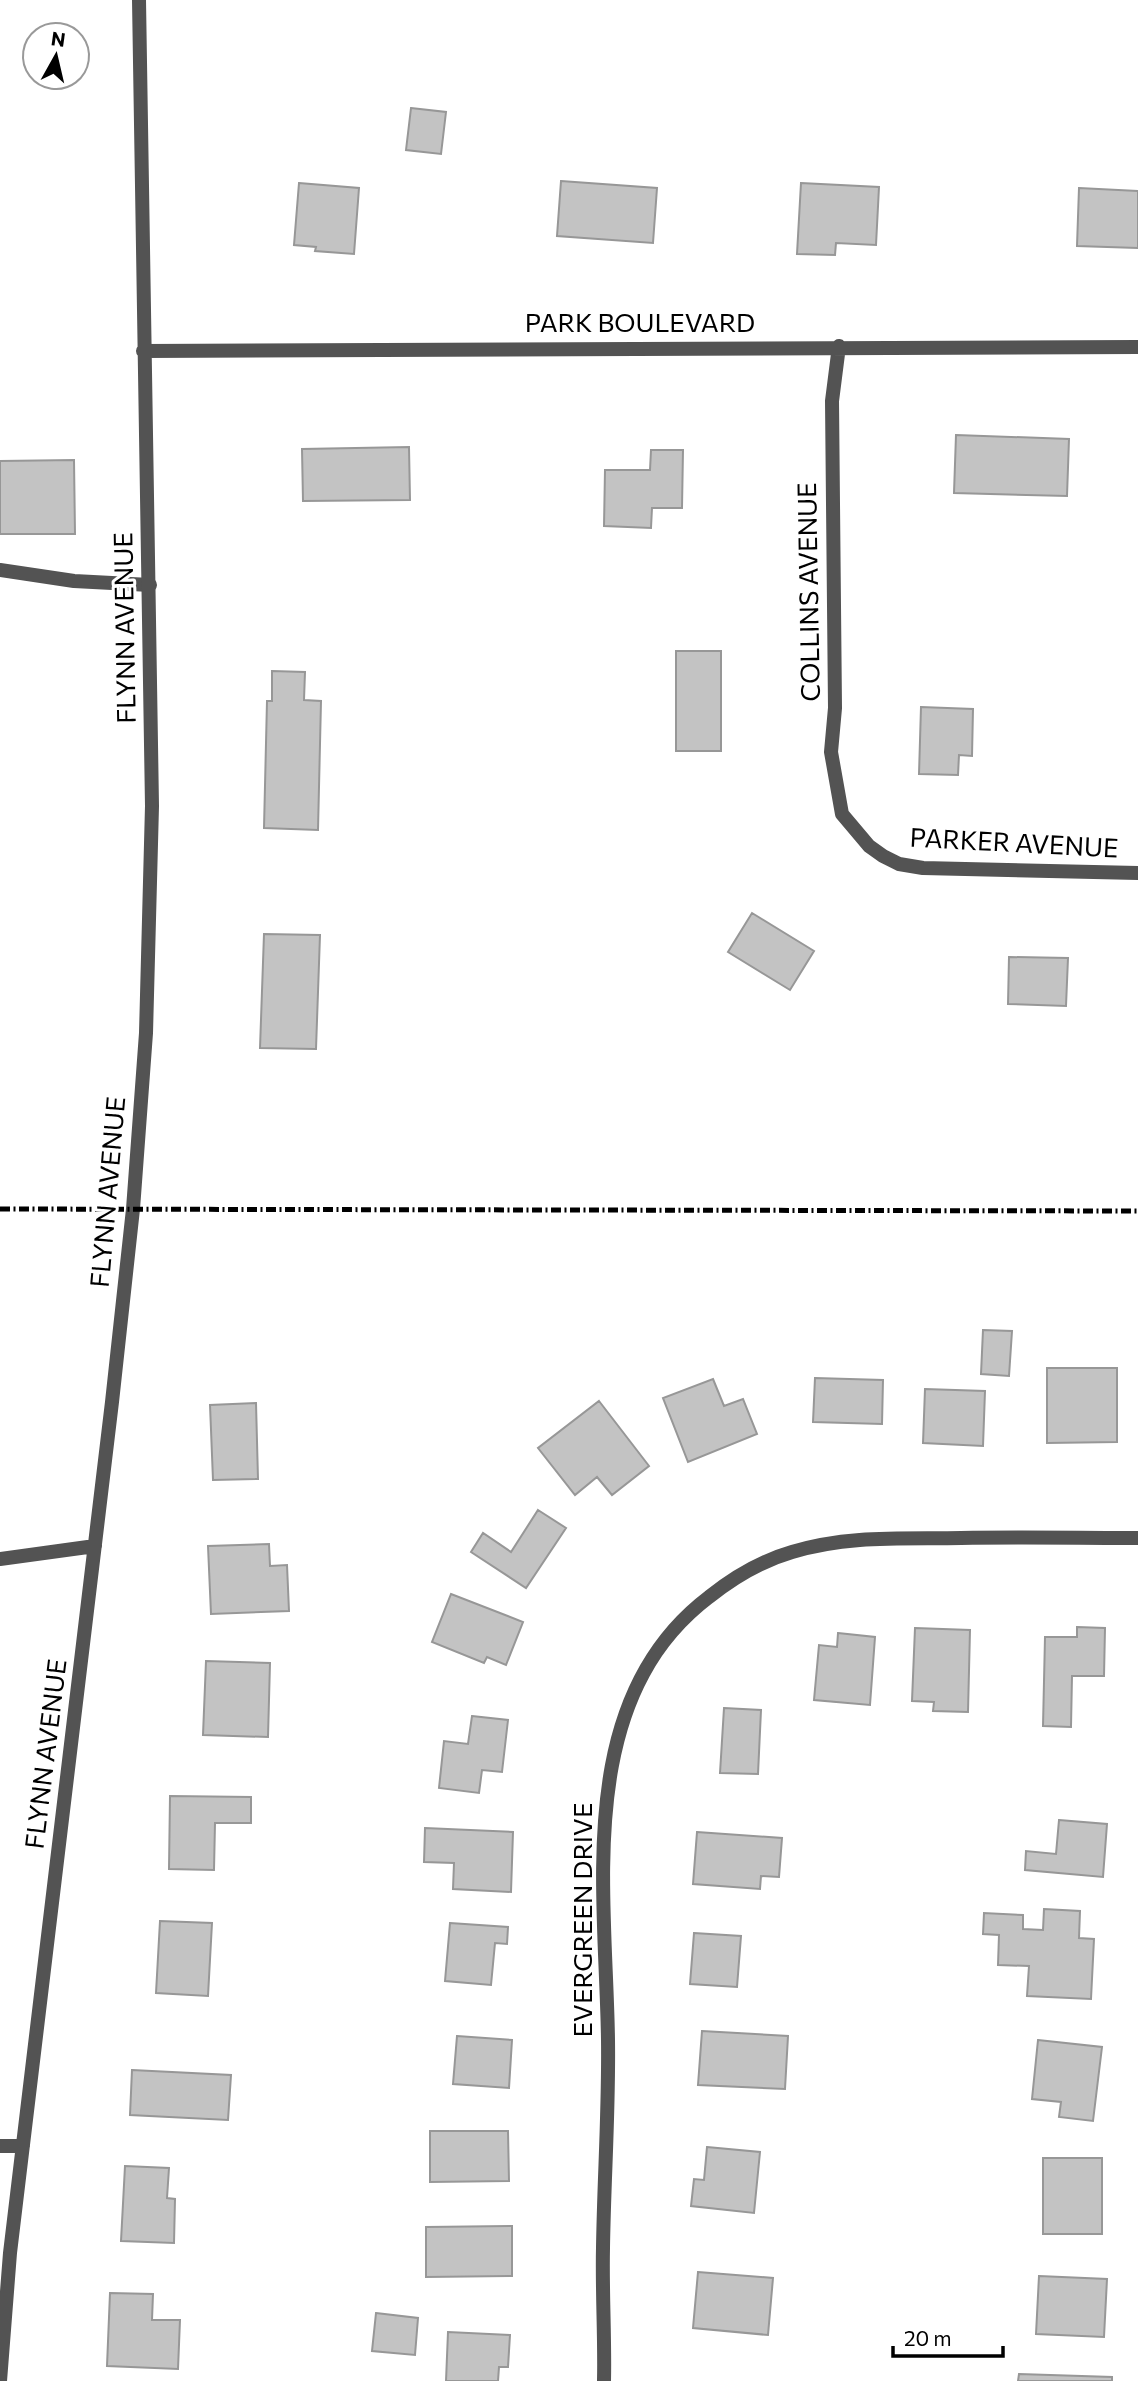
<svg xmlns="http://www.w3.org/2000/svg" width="1138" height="2381" viewBox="0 0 1138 2381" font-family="Commissioner,sans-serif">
  <rect width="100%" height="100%" fill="#fff"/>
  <path fill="#c3c3c3" stroke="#979797" stroke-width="2" d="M411,108L446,112L441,154L406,150Z
    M561,181L657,188L653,243L557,236Z
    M299,183L359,188L354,254L315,251L316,247L294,245Z
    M801,183L879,187L876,245L836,243L835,255L797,254Z
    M1079,188L1138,191V248L1077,246Z
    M956,435L1069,439L1067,496L954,493Z
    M409,447L410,500L303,501L302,449Z
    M651,450H683L682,508H652L651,528L604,526L605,470H650Z
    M74,460L75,534H0V461Z
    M676,651H721V751H676Z
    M272,671L305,672L304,700L321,701L318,830L264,828L267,701H272Z
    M921,707L973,709L972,756L959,755L958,775L919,774Z
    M752,913L814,951L790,990L728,952Z
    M264,934L320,935L316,1049L260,1048Z
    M1009,957L1068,958L1066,1006L1008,1004Z
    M983,1330L1012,1331L1009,1376L981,1374Z
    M1047,1368H1117V1442L1047,1443Z
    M815,1378L883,1380L882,1424L813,1422Z
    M713,1379L724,1406L743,1399L757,1434L688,1462L663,1398Z
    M925,1389L985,1391L983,1446L923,1443Z
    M599,1401L649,1466L612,1495L597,1477L575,1495L538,1448Z
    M256,1403L258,1479L213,1480L210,1405Z
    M538,1510L566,1528L526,1588L471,1552L483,1533L511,1552Z
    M269,1544L270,1566L287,1565L289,1611L211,1614L208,1546Z
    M451,1594L523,1622L506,1665L487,1657L484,1663L432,1642Z
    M1077,1627L1105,1628L1104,1676H1072L1071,1727L1043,1726L1045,1637H1077Z
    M915,1628L970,1630L968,1712L933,1711L934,1702L912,1701Z
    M838,1633L875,1637L870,1705L814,1700L819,1645L837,1647Z
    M206,1661L270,1663L268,1737L203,1735Z
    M724,1708L761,1710L758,1774L720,1773Z
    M472,1716L508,1720L502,1772L482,1770L479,1793L439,1788L444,1741L468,1744Z
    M170,1796L251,1797V1823H215L214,1870L169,1869Z
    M1059,1820L1107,1824L1103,1877L1025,1870L1026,1851L1056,1854Z
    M425,1828L513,1832L511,1892L453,1889L454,1863L424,1862Z
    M697,1832L782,1838L779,1877L761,1876L760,1889L693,1884Z
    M1044,1909L1080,1911L1079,1938L1094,1939L1091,1999L1027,1996L1029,1966L998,1965L999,1935L983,1934L984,1913L1023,1915V1929L1043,1930Z
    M160,1921L212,1923L208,1996L156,1993Z
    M450,1923L508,1927L507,1944L495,1943L491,1985L445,1981Z
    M694,1933L741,1936L737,1987L690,1984Z
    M702,2031L788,2036L785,2089L698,2085Z
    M457,2036L512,2040L509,2088L453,2084Z
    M1038,2040L1102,2047L1093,2121L1059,2117L1061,2102L1032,2099Z
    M132,2070L231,2075L228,2120L130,2115Z
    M430,2131H508L509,2181L430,2182Z
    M707,2147L760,2152L754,2213L691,2206L694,2179L704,2180Z
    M1043,2158H1102V2234H1043Z
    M125,2166L169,2168L167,2198L175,2199L174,2243L121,2241Z
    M512,2226V2276L426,2277V2227Z
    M698,2272L773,2278L768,2335L693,2328Z
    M1039,2276L1107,2279L1104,2337L1036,2334Z
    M110,2293L153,2294L152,2320H180L178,2369L107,2366Z
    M376,2313L418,2318L415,2355L372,2351Z
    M448,2332L510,2335L508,2367H499L498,2381H446Z
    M1019,2374L1112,2377V2381H1018Z"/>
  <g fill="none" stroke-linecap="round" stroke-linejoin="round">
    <path stroke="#535353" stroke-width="14" d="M0,570L74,581L150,585"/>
    <path stroke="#535353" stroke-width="14" d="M839,346L832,401L835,708L831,752L842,814L869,846L883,856L899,864L923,868L1138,873
      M143,351L1138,347
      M0,1559L95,1546
      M0,2146H23
      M0,2381L10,2253L112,1402L133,1209L146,1033L152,806L139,0
      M604,2381C605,2337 602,2293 603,2248C604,2179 609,2109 608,2040C606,1891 573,1700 709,1597C734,1577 761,1561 792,1552C848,1535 903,1539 961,1538C1020,1537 1079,1538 1138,1538"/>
    <path stroke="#000" stroke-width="5" stroke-dasharray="10 3.5 2 3.5" stroke-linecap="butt" d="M0,1209L1138,1211"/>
  </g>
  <g text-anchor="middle" stroke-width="6" stroke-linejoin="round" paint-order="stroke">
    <g font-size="26" fill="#000" stroke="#fff">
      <text x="640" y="332">PARK BOULEVARD</text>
      <text transform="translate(809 592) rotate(-91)" y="9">COLLINS AVENUE</text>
      <text transform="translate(125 628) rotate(-91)" y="9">FLYNN AVENUE</text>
      <text transform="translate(1014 843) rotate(3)" y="9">PARKER AVENUE</text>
      <text transform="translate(108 1192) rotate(-85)" y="9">FLYNN AVENUE</text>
      <text transform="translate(46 1754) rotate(-83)" y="9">FLYNN AVENUE</text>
      <text transform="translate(583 1920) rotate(-90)" y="9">EVERGREEN DRIVE</text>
    </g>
  </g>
  <g transform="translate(56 56) rotate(8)"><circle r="33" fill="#ffffff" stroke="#999999" stroke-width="2"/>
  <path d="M0-5L12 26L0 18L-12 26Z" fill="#000000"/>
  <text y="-10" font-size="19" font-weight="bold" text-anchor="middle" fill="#000000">N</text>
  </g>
  <path d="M893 2346v10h110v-10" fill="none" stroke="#000000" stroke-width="3.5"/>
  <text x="904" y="2346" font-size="21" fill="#000000" stroke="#ffffff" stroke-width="5" paint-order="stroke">20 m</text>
</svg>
